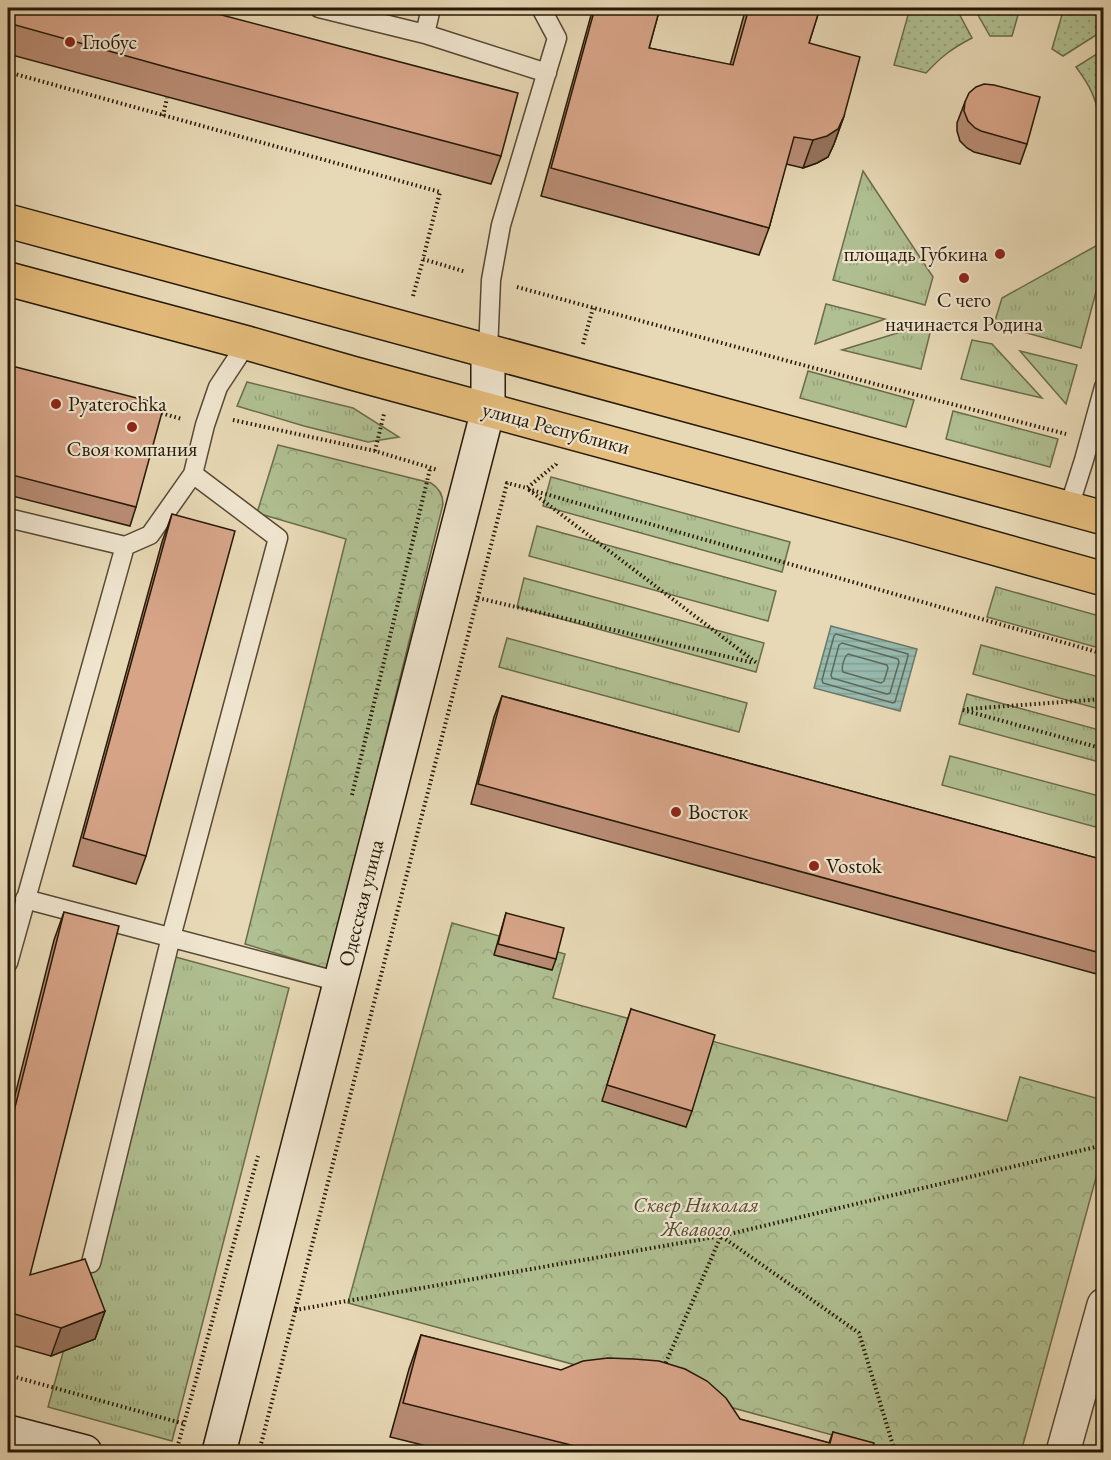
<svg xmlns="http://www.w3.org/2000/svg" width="1111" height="1460" viewBox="0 0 1111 1460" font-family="'EB Garamond',serif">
  <defs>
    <pattern id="grass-tufts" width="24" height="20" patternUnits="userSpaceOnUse" patternTransform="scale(1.5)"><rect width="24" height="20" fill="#b0c092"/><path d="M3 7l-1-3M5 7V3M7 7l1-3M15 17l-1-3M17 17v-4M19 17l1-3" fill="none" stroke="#97a47c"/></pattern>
    <pattern id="forest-crowns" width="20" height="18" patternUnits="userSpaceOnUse" patternTransform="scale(1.5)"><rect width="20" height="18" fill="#b0c092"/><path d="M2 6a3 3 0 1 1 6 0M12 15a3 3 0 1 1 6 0" fill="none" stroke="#97a47c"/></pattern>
    <pattern id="park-dots" width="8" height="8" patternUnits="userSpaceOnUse" patternTransform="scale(1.5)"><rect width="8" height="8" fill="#b0c092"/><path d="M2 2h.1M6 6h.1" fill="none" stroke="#97a47c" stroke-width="1.8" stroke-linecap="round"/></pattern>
    <pattern id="water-rules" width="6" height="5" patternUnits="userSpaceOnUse" patternTransform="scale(1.5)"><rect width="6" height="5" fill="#97baaf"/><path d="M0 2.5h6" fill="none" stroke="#829f95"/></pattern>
  </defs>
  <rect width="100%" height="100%" fill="#e8d9b6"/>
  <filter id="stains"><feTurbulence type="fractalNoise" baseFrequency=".00333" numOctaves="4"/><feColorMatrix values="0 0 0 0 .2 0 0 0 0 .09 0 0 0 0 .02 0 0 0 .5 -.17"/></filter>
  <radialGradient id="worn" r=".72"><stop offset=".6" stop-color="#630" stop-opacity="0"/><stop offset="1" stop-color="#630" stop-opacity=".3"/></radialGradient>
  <path fill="url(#grass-tufts)" stroke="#6a6c4c" stroke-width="1.5" d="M863,171L933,277L925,305L833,280Z
    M1103,242V266L1081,348L994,324L1002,298Z
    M826,304L885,319L815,344Z
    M917,327L931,329L921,369L842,350Z
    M972,340L992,344L1042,398L961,379Z
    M1020,351L1077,365L1066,404Z
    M808,371L914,400L906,427L800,398Z
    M247,382L353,408L399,437L368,442L304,426L237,406Z
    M953,411L1058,439L1050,467L946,439Z
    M551,477L790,542L782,572L543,506Z
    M537,526L776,591L768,621L529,556Z
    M524,578L764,643L756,672L517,607Z
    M996,587L1103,617V649L987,617Z
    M507,638L747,703L739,732L499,667Z
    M981,645L1103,678V710L973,674Z
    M967,694L1103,731V763L959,724Z
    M950,756L1103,797V829L942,785Z
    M172,956L289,988L172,1441L48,1407Z"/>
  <path fill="url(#forest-crowns)" stroke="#6a6c4c" stroke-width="1.5" d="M278,445L431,483C439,488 443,495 443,504L328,969L245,944L346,539L257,513Z
    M452,923L565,954L553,998L1007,1121L1020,1077L1103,1100V1152L1021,1452H856L858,1442L348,1303Z"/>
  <path fill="url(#park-dots)" stroke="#6a6c4c" stroke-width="1.5" d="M910,8H956L972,38C951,49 942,56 926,73L894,65Z
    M974,8H1020L1012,36H990Z
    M1064,8H1103L1104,30L1063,56L1052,49Z
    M1103,50V123L1101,122C1095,97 1091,87 1076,67Z"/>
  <path fill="url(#water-rules)" stroke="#69796b" stroke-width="1.5" d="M831,626L917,649L900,711L814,688Z"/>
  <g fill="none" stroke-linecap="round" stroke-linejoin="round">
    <path stroke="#5e695a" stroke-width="1.5" d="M836,634L908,654V656L895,702L893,703L823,683L822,680L834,636Z
      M842,643L898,659L899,662L890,693L887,694L832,678L831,675L839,645Z
      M848,654L887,665L888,668L884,681L881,683L843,672C841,668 844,657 848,654Z"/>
    <g stroke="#564832" stroke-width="21">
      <path id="lane" d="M319,8L425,34L431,8
        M425,34L547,73
        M488,351L491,280L501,225L557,38L541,8
        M1069,507L1084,460L1104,387
        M8,518L125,546
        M25,899L340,982
        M8,963L125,546L150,535L193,474L205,425L218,387L247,343
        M91,1263L171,937L278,538L193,474"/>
    </g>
    <g stroke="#564832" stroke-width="36">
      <path id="street" d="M1063,1452L1104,1305"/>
    </g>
    <g stroke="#251806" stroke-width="36">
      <path id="secondary" d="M8,1432L85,1452
        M219,1452L488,410V351"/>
    </g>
    <g stroke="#251806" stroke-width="36">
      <path id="primary" d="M8,221L1104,518
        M8,279L247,343L352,373L904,523L1104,579"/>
    </g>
    <path stroke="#251806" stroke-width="4" stroke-dasharray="1.5 3" stroke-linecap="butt" d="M8,72L440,192L423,259L466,272
      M163,116L167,98
      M517,287L799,364L1066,434
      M413,296L423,260
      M583,344L593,308
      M157,412L182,419
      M233,420L375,451L438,470
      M375,451L384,414
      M528,489L1104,654
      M529,490L758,664
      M478,598L754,663
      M967,709L1104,699
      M963,710L1104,749
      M352,795L430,469
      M295,1310L721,1236L1104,1145
      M664,1367L721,1236L859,1333L895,1452
      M8,1375L185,1424
      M176,1452L258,1156
      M259,1452L507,483L527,488L556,464L557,461"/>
    <use href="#lane" stroke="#f0e6d0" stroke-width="18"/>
    <use href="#street" stroke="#f0e6d0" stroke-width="33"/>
    <use href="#secondary" stroke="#f0e6d0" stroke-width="33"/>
    <use href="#primary" stroke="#e4bc7b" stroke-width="33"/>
  </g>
  <path fill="#b98d75" stroke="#251806" stroke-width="1.5" d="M8,8L501,156L491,184L8,54Z
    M593,8H660L649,48L730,65L746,8H820L809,43L844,116L834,144L828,157L817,163L803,168L786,164L769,228L759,255L541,196Z
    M965,102L1027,144L1020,164L974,152L967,148L960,141L957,131V123Z
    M8,365L136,507L130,526L8,495Z
    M172,514L146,856L136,884L73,866L162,542Z
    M502,696L1104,860V976L471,804L494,717Z
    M64,912L30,1275L105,1311L95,1339L51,1356L8,1344V1123L54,940Z
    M506,913L556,959L552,970L494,955Z
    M631,1009L692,1111L686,1127L602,1101Z
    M421,1335L829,1443L833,1432L871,1452H451L390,1437L409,1369Z"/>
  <path fill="#96735f" stroke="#251806" stroke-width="1.5" d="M844,116L834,144L828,157L817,163L803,168L813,140Z
    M105,1311L95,1339L51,1356L61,1328Z"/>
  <path fill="#d7a488" stroke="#251806" stroke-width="1.5" d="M8,8H195L518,93L501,156L177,70L8,23Z
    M595,8H660L649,48L733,65L749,8H820L809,43L860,57L844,116L838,129L827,136L813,140L794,137L769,228L551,168Z
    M984,84L994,85L1040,97L1027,144L981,131L975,128L968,121L964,111L965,102L969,93L976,87Z
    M8,365L164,405L136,507L8,474Z
    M172,514L235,531L146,856L83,838Z
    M502,696L1104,860V954L478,784Z
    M64,912L119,926L30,1275L85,1259L105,1311L61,1328L8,1312V1135Z
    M506,913L564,928L556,959L498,944Z
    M631,1009L715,1035L692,1111L607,1085Z
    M421,1335L561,1370L583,1361L608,1358L634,1359L659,1361L685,1369L707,1381L726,1398L740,1419L830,1443L833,1432L874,1443L871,1452H577L579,1447L403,1403Z"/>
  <g fill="#8f2418" stroke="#f0e6d0" stroke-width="2">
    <circle cx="70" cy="42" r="6"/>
    <circle cx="1000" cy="254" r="6"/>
    <circle cx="964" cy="278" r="6"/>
    <circle cx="56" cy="404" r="6"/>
    <circle cx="132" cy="427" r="6"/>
    <circle cx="676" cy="812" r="6"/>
    <circle cx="814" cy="866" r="6"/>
  </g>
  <g text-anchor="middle" stroke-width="4.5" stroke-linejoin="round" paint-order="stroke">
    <g font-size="21" fill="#251806" stroke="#f0e6d0" text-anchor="start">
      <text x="82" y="49">Глобус</text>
      <text x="988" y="261" text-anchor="end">площадь Губкина</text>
      <text x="964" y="307" text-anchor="middle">С чего<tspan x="964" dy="24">начинается Родина</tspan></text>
      <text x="68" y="411">Pyaterochka</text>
      <text x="132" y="456" text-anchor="middle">Своя компания</text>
      <text x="688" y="819">Восток</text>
      <text x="826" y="873">Vostok</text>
    </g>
    <g font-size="21" fill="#251806" stroke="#f0e6d0">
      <text transform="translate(556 428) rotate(15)" y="7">улица Республики</text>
      <text transform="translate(361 903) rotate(-76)" y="7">Одесская улица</text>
    </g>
    <g font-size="21" font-style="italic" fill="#4f4a30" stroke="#f0e6d0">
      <text x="696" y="1212">Сквер Николая<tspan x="696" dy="24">Жвавого</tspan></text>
    </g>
  </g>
  <rect width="1111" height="1460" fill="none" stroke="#e8d9b6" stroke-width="30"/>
  <rect x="9" y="9" width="1093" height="1442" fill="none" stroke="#251806" stroke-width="3"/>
  <rect x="15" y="15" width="1081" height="1430" fill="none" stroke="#251806" stroke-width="1.5"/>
  <rect width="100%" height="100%" filter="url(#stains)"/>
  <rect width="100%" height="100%" fill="url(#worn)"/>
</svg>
